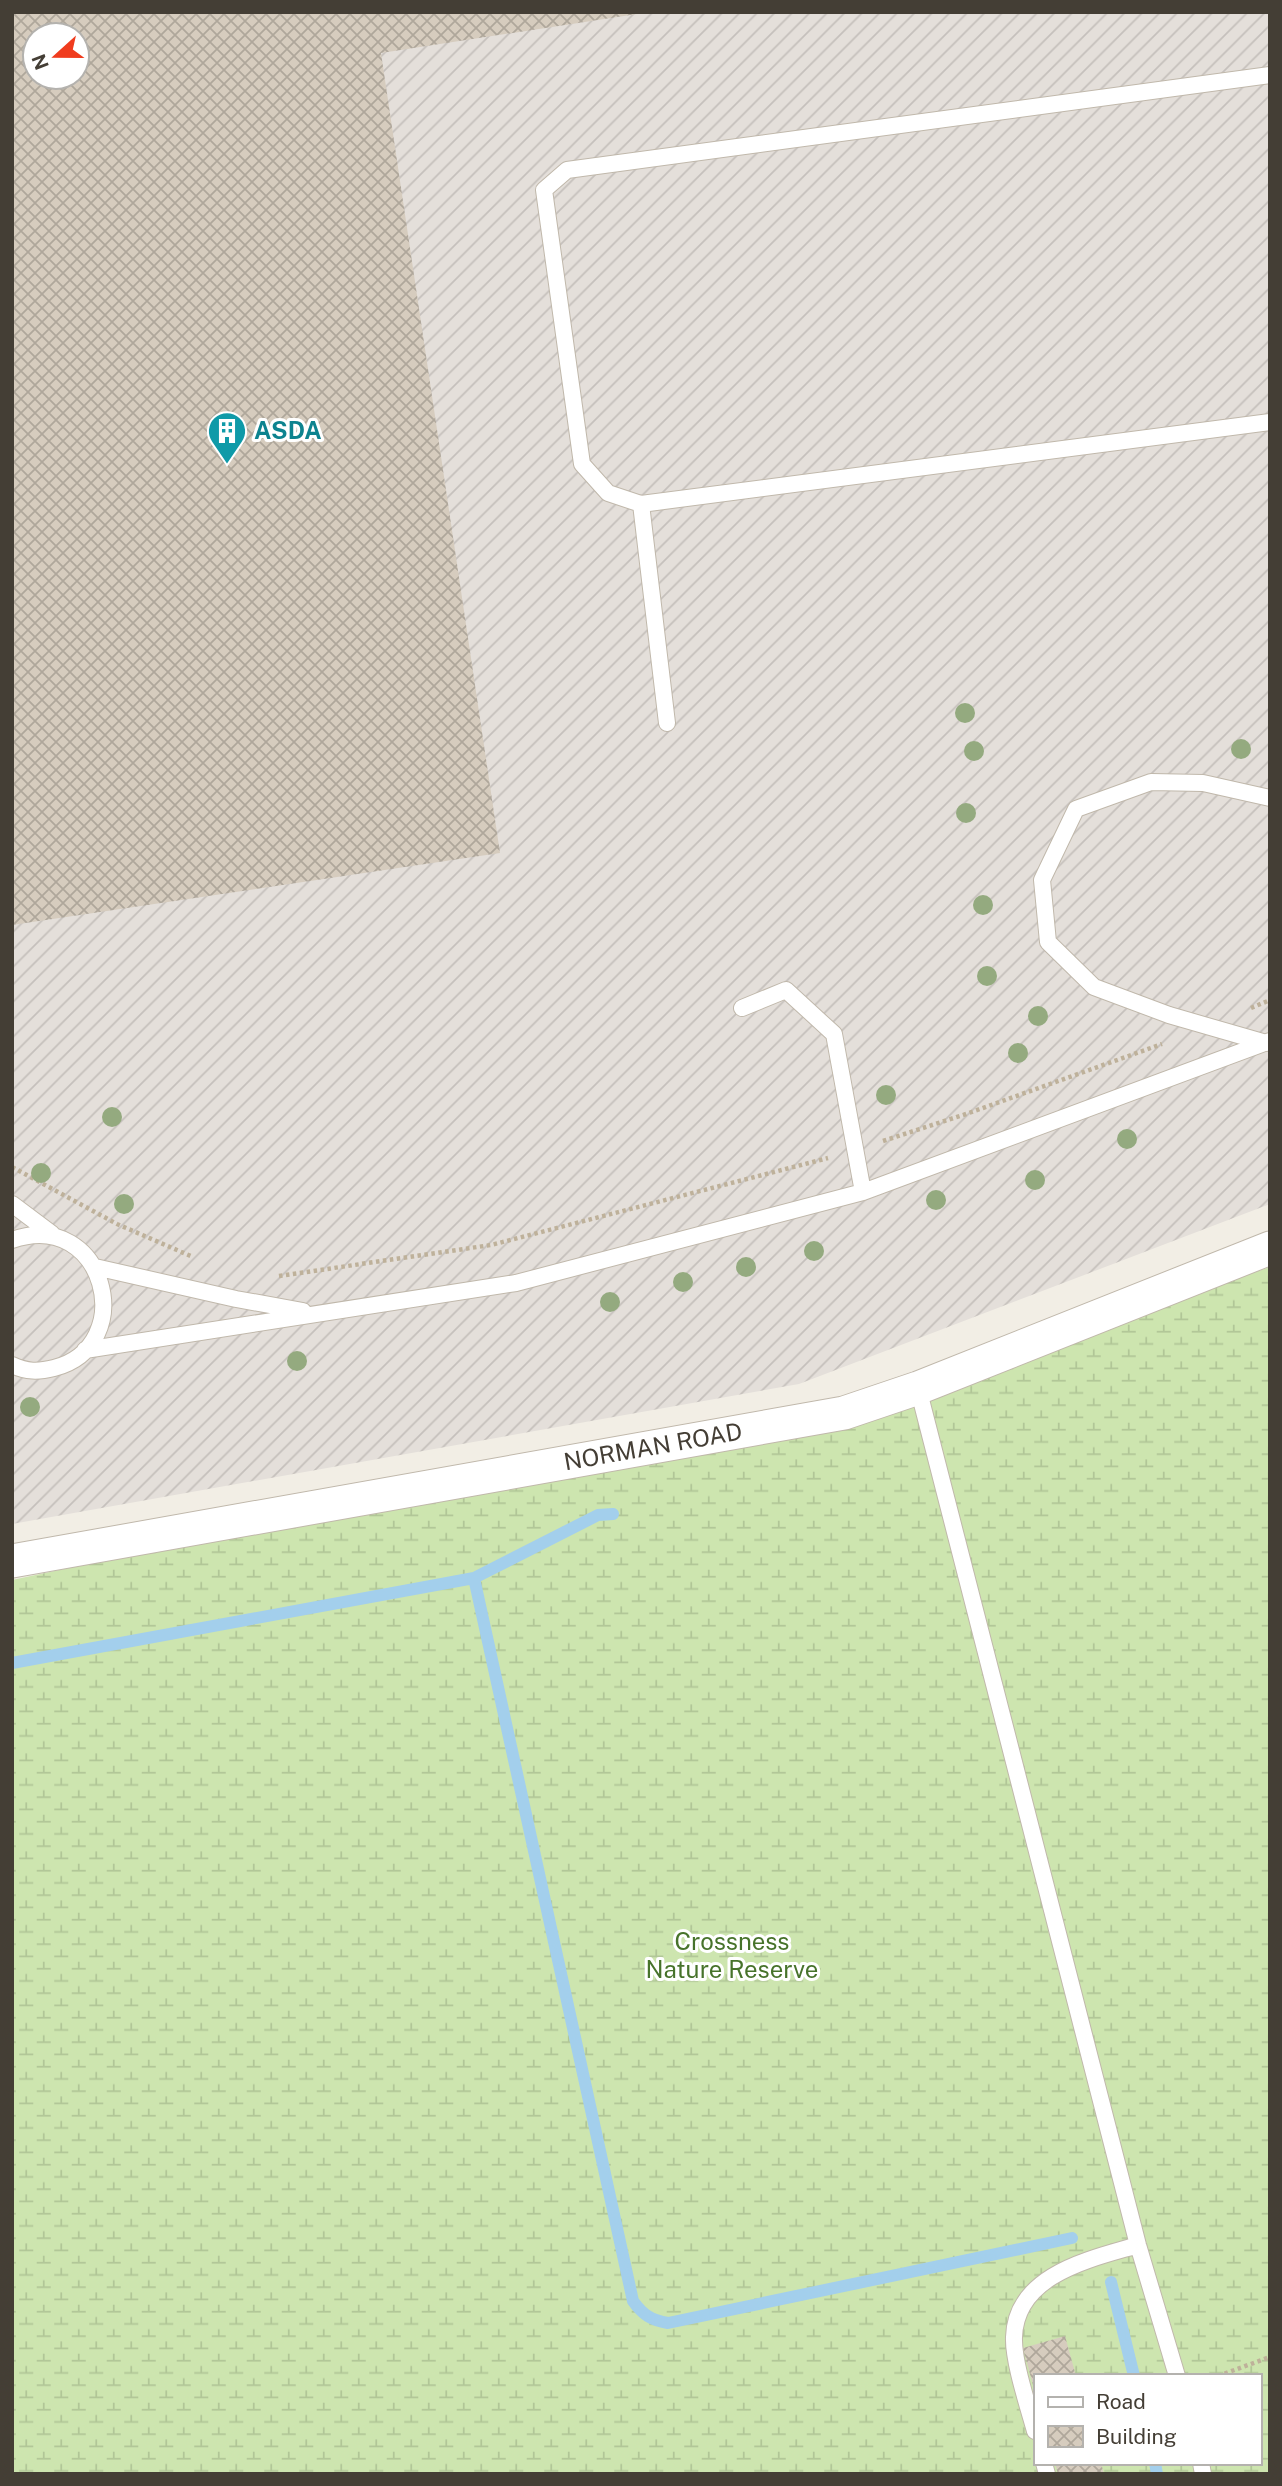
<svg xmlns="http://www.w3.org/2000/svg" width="1282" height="2486" viewBox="0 0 1282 2486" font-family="'Public Sans',sans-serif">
  <defs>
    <pattern id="industrial-furrows" width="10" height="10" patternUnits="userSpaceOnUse" patternTransform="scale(1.75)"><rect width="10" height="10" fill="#e4dfda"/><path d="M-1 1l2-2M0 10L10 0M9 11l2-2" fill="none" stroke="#c5c0bc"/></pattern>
    <pattern id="wetland-marsh" width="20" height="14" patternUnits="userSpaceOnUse" patternTransform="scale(1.75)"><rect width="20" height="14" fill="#cde5af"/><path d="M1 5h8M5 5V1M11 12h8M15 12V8" fill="none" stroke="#b1c697"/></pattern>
    <pattern id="building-cross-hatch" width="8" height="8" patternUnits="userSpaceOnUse" patternTransform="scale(1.75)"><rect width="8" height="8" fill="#d6ccbe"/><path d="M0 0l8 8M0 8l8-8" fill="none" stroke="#afa79b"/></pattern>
  </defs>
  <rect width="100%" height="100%" fill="#f2eee5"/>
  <path fill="url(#industrial-furrows)" fill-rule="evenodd" d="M12,12H1270V1204L799,1384L12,1524ZM35,35H77V77H35Z"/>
  <path fill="url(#wetland-marsh)" fill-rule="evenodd" d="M1270,1267V2474H12V1580L918,1388ZM1035,2376H1259V2463H1035Z"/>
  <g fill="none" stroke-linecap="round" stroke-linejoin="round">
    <path stroke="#a3cfec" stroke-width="12" d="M474,1578L633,2301C643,2315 651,2320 668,2323L1072,2238
      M12,1663L474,1578L598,1515L613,1514
      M1111,2282L1134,2376
      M1155,2463L1157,2474"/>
  </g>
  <path fill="url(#building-cross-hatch)" fill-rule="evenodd" d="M12,12H650L381,53L500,853L12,925ZM35,35H77V77H35Z
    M1065,2336L1076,2376H1035L1034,2389L1023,2348Z
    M1055,2463H1101L1104,2474H1058Z"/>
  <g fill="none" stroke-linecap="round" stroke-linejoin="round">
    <g stroke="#c0b8ab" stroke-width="18">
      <path id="lane" d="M1270,75L567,170L544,190L582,464L608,493L641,504L1270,422
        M641,504L667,723
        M742,1008L786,990L834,1034L863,1192
        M1266,1043L1169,1015L1094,987L1048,942L1042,880L1076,809L1151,782L1203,783L1270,798
        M12,1204L52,1234
        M12,1240C105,1207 140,1346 54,1368C38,1372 27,1372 12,1365
        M95,1267L236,1299L303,1311
        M85,1350L516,1283L863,1192L1270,1041
        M918,1388L1138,2245L1177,2376
        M1035,2431C1028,2406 1013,2361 1014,2337C1016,2274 1091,2259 1138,2245
        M1044,2463L1047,2474
        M1201,2463L1203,2474"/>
    </g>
    <g stroke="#c0b8ab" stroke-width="35">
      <path id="street" d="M12,1561L844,1413L918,1388L1270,1248"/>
    </g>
    <path stroke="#beb19a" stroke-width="4.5" stroke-dasharray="3.5 3.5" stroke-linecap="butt" d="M1251,1008L1270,1000
      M883,1141L966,1114L1162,1044
      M12,1167L117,1224L193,1257
      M279,1276L491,1245L828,1158
      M1218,2376L1270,2357"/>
    <use href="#lane" stroke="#fff" stroke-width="16"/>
    <use href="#street" stroke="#fff" stroke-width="33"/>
  </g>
  <g fill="#94aa7f">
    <circle cx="965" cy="713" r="10"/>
    <circle cx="1241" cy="749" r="10"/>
    <circle cx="974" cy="751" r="10"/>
    <circle cx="966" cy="813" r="10"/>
    <circle cx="983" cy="905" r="10"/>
    <circle cx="987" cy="976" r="10"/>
    <circle cx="1038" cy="1016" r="10"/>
    <circle cx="1018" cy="1053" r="10"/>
    <circle cx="886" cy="1095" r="10"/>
    <circle cx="112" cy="1117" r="10"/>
    <circle cx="1127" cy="1139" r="10"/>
    <circle cx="41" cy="1173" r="10"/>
    <circle cx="1035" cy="1180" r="10"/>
    <circle cx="936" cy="1200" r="10"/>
    <circle cx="124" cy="1204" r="10"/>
    <circle cx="814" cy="1251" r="10"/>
    <circle cx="746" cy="1267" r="10"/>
    <circle cx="683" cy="1282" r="10"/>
    <circle cx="610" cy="1302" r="10"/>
    <circle cx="297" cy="1361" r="10"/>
    <circle cx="30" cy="1407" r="10"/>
  </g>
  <defs>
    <g id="building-pin" transform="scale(2.0125)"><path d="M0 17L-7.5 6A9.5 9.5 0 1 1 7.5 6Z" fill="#0f9aa8" stroke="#fff"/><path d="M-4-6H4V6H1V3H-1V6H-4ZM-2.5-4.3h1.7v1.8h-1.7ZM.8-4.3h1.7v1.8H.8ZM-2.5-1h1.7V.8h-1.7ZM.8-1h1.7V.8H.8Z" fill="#fff"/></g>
  </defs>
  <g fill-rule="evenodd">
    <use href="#building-pin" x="227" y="431"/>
  </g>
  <g text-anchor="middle" stroke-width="6" stroke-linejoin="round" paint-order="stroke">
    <g font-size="24" font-weight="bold" fill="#0d838f" stroke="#fff" text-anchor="start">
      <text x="254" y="439">ASDA</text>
    </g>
    <g font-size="24" fill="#443e35" stroke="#fff">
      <text transform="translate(653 1447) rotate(-10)" y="8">NORMAN ROAD</text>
    </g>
    <g font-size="24" fill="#47732b" stroke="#fff">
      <text x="732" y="1950">Crossness<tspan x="732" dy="28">Nature Reserve</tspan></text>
    </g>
  </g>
  <rect width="1282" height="2486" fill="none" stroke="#443e35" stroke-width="28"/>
  <rect x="1034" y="2374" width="228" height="91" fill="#ffffff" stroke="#b4b2ae" stroke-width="2"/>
  <rect x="1048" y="2397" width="35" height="10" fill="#ffffff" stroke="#b4b2ae" stroke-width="2"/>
  <text x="1096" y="2409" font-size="21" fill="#443e35">Road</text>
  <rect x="1048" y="2426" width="35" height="21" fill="url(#building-cross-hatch)" stroke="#b4b2ae" stroke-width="2"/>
  <text x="1096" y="2444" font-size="21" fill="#443e35">Building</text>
  <g transform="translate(56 56) rotate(249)"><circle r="33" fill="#ffffff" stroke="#b4b2ae" stroke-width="2"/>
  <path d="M0-5L12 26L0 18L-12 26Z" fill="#f03c1e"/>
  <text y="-10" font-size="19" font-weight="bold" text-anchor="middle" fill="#443e35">N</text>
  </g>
</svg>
